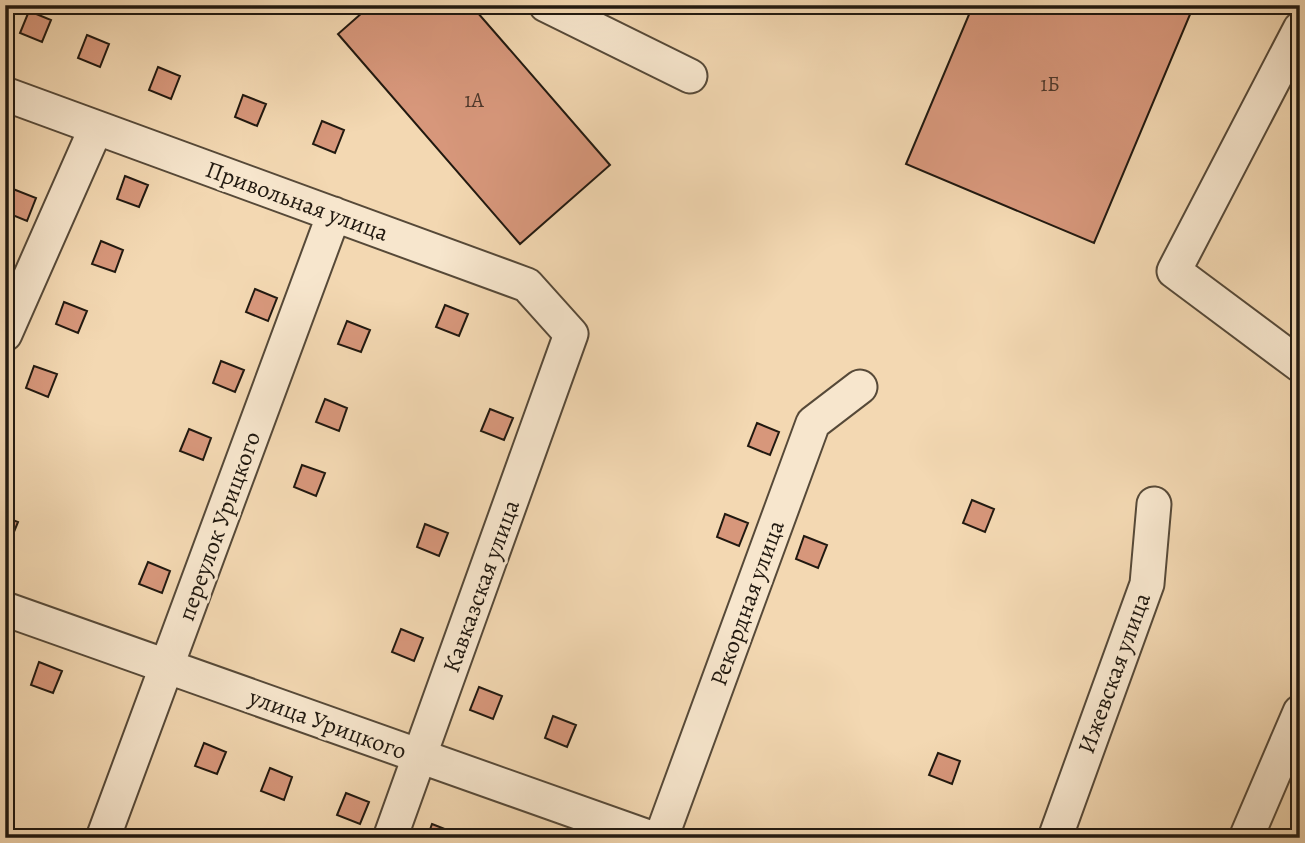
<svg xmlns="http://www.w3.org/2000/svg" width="1305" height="843" viewBox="0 0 1305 843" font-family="Alegreya,serif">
  <rect width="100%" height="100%" fill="#f3d8b2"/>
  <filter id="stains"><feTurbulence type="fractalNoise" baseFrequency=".00286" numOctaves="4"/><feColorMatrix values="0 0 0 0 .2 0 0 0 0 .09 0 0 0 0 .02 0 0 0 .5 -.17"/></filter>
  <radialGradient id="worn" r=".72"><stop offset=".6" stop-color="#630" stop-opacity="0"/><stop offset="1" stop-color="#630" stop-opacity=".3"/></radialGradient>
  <path fill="#d7977b" stroke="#211910" stroke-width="2" d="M371,5H471L610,165L520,244L338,34Z
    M973,5H1194L1094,243L906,164Z
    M29,11L51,20L42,42L20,33Z
    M87,35L109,44L100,67L78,58Z
    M158,67L180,76L171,99L149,90Z
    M243,95L266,104L257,126L235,117Z
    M322,121L344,130L335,153L313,144Z
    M125,176L148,185L139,207L117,199Z
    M13,189L36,198L27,221L5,212Z
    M101,241L123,250L115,272L92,264Z
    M255,289L277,298L268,321L246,312Z
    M64,302L87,311L78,333L56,324Z
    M445,305L468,314L459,336L436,327Z
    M347,321L370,330L361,352L338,344Z
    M221,361L244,370L235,392L213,383Z
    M34,366L57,374L48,397L26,388Z
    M325,399L347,408L339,431L316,422Z
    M490,409L513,418L504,440L481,431Z
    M757,423L779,432L770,455L748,446Z
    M189,429L211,438L203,460L180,451Z
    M302,465L325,473L316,496L294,487Z
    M972,500L994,509L985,532L963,523Z
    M725,514L748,523L739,546L717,537Z
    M5,517L18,522L9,544L5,543Z
    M425,524L448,533L439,556L417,547Z
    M804,536L827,545L818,568L796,559Z
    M148,562L170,571L162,593L139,584Z
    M401,629L423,638L414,661L392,652Z
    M39,662L62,671L53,693L31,685Z
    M479,687L502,696L493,719L470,710Z
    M553,716L576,725L567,747L545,738Z
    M204,743L226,752L217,774L195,766Z
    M938,753L960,761L952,784L929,775Z
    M270,768L292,777L284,800L261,791Z
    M346,793L369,802L360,824L337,815Z
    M432,824L455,833L453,838H427Z"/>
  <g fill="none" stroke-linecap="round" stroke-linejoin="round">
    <g stroke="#564938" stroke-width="37">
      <path id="minor" d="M546,5L690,76
        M1300,29L1174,271L1300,365
        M5,94L527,285L571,334L390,838
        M5,334L96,128
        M5,609L651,838
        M103,838L334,214
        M661,838L813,423L860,387
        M1055,838L1147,584L1154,504
        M1246,838L1300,712"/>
    </g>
    <use href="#minor" stroke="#f7e6cd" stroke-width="33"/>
  </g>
  <g text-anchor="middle" stroke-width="6" stroke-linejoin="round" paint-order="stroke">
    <g font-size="21" fill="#4e382b">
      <text x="1050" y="91">1Б</text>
      <text x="474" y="107">1А</text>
    </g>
    <g font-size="24" fill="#211910" stroke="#f7e6cd">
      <text transform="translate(297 201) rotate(20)" y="8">Привольная улица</text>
      <text transform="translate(219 526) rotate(-70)" y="8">переулок Урицкого</text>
      <text transform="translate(481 586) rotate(-70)" y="8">Кавказская улица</text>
      <text transform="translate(747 603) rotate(-70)" y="8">Рекордная улица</text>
      <text transform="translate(1114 673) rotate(-70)" y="8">Ижевская улица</text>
      <text transform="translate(328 724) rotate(20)" y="8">улица Урицкого</text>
    </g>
  </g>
  <rect width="1305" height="843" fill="none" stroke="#f3d8b2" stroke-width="28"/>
  <rect x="7" y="7" width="1291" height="829" fill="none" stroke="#211910" stroke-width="3.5"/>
  <rect x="14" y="14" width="1277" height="815" fill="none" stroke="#211910" stroke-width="2"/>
  <rect width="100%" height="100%" filter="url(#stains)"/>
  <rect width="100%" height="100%" fill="url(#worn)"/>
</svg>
